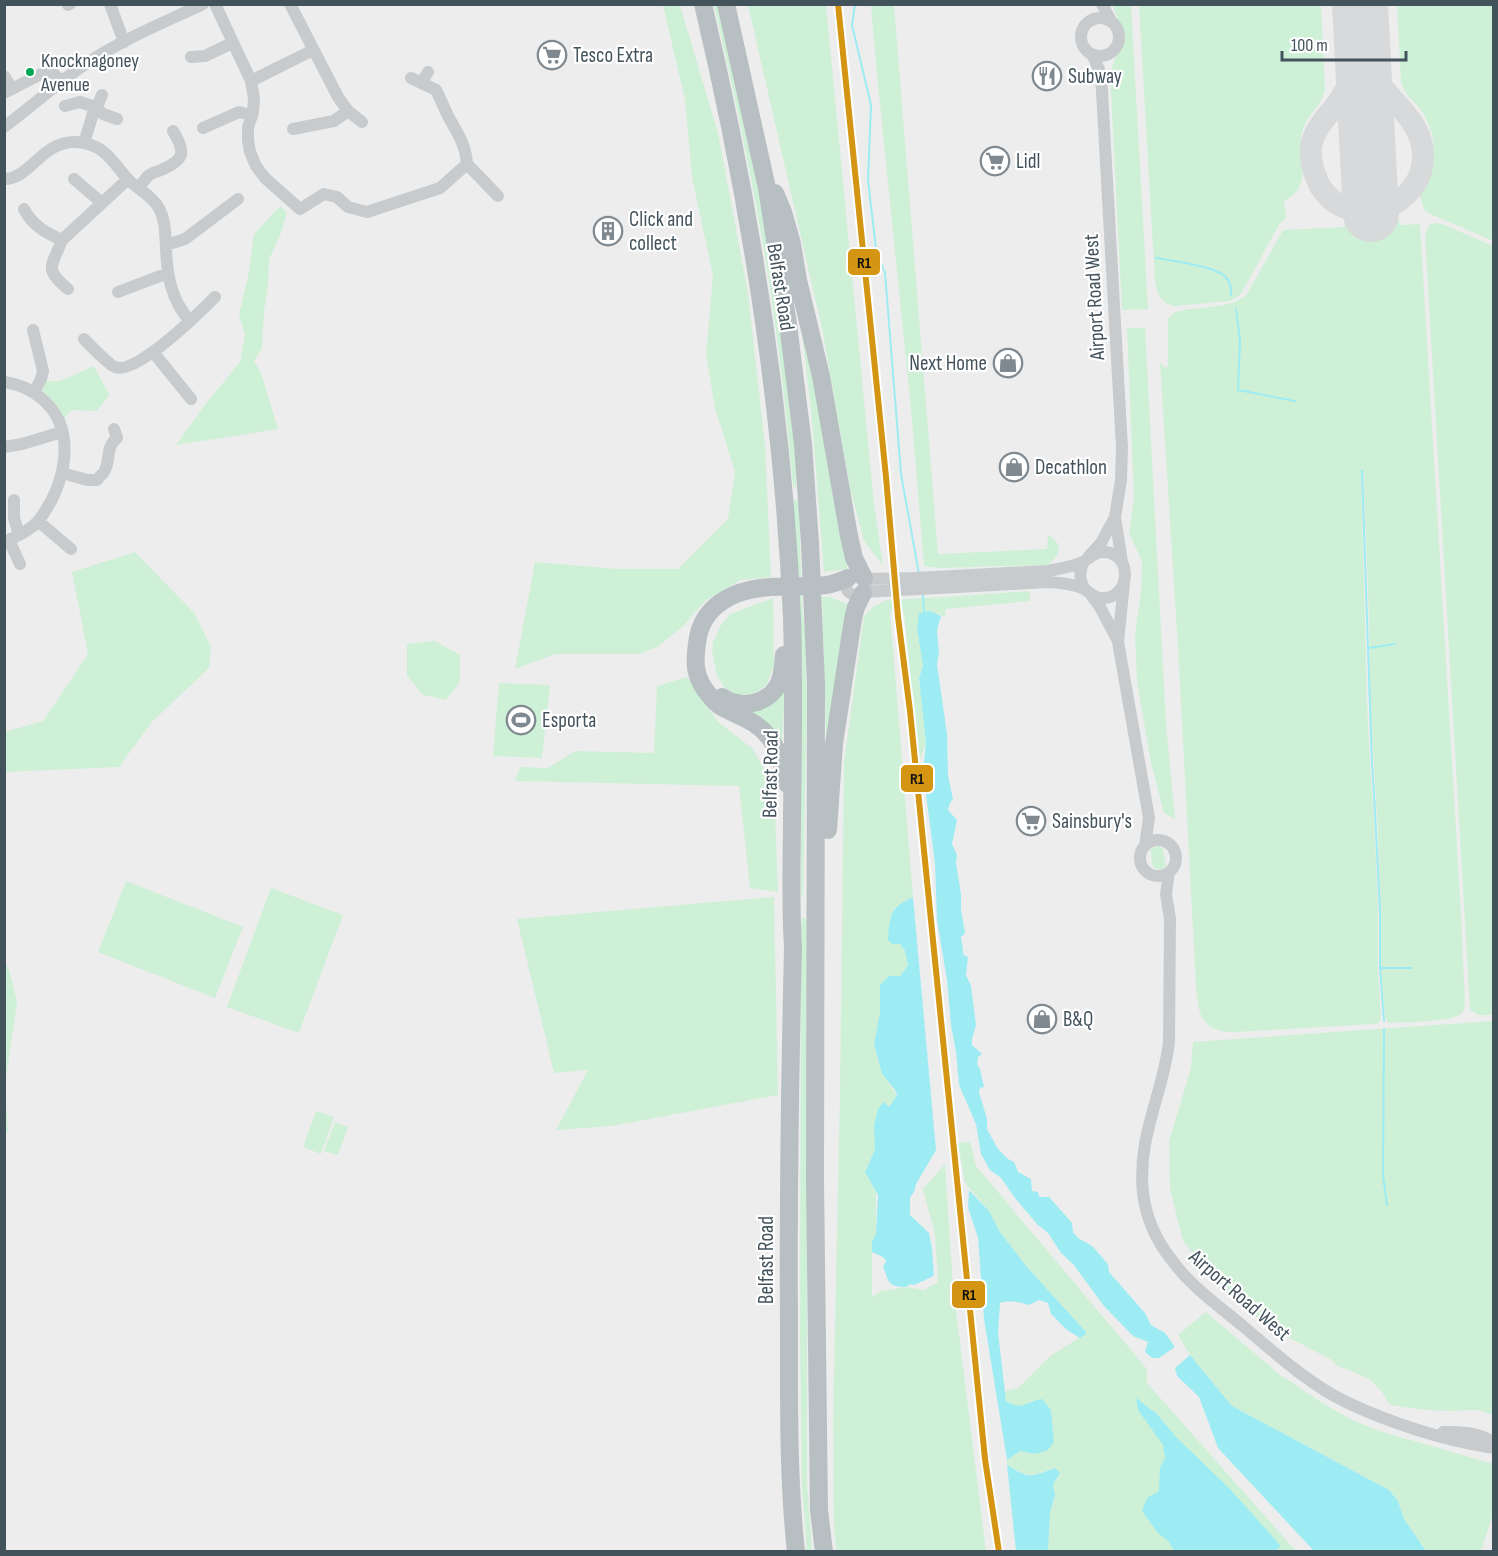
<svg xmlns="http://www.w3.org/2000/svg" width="1498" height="1556" viewBox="0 0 1498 1556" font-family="'Sofia Sans Condensed',sans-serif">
  <rect width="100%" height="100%" fill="#eeeded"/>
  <path fill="#cef0d6" d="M663,5H680L718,133L748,293L765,445L771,577L740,580L705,601L683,626L659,646L640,654H555L515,669L535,562L618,569H678L728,519L735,472L715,408L706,355L713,276L692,177L685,100Z
    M714,5H720L753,153L770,253L796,450V487L793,486C784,383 771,280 751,179C740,120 727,62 714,5Z
    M748,5H826L874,504L883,566L864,541L850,488L823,333Z
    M871,5H894L938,554L1047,549L1048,535C1064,544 1061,555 1048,565L939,568L924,566L911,409L877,75Z
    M1113,5H1131L1148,309L1122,310L1110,72L1120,47L1122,34Z
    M1139,5H1321L1325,89C1323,104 1308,114 1303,129C1294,157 1317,183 1284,201L1286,218L1280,223L1242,292L1237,297L1230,301L1175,306C1161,303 1158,296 1155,282Z
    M1397,5H1493V241L1426,212L1423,207L1419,192C1436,167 1440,138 1422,112C1414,99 1405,98 1401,81Z
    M280,206L287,213L280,236L269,259L268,287L264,311L262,348L254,361L261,373L278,429L176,445L207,402L240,362L245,334L239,315L249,272L254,234Z
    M1399,221L1400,225L1420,224L1461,913L1465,1006C1464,1011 1462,1014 1457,1016C1444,1022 1405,1022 1389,1023L1385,1017L1381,970L1378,831L1370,704L1369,615L1363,468L1361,469L1367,702L1370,767L1373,800L1378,906V969L1381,1018L1379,1023L1373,1024L1236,1032C1202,1032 1198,1016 1196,986L1178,648L1160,362L1165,368L1168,366V319C1178,301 1227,315 1247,294L1283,230L1344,227L1345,224Z
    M1435,223L1442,224L1493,246V1015H1478L1470,1009L1425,235L1429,225Z
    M798,298L848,563L847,569L824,572L812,420Z
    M1127,328H1145L1166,723L1175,819L1164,813L1151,763L1137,681L1135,633L1141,592L1142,562L1129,532L1134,498Z
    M94,366L109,395L97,411L74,410L67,414L64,420L58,407L44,395L41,385L44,381H60Z
    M796,499L799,502L802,604L805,633L807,700L803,896L801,895V772L793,501Z
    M135,552L195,614L211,647L209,668L152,722L119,767L5,772V732L43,721L88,654L72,572Z
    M1030,591V601L945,609L946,617L930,611L917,628L923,666L919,678L926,743L919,762L904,612L890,611L913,897C887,909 888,917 892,944H900L905,951L908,965L900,976L880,985V1012L874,1044L882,1074L897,1095L889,1107L883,1102L875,1150L865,1172L876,1192V1233L872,1242V1297L881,1291L906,1287L924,1290L938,1282L935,1235L923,1189L945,1164L953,1286L986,1551H837L834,1531L833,1421L840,1092L844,762L864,616L873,607L886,600L946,597Z
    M822,597H830L850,605L826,739Z
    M773,598L774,665L767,684L758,692L740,696L726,690L717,676L712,651L713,642L721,625L730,614Z
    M435,641L460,655V682L446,700L423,695L407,676V644Z
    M687,677L718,722L752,748L774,785L778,892L750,888L739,786L515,781L520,767L548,768L575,751L654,753L657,686Z
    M499,683L550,685L542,758L493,756Z
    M785,684L782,743L750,711Z
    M1159,846L1163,849L1166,866L1162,869H1155C1151,863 1151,855 1151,849Z
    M126,881L243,927L215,998L98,952Z
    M271,888L343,915L299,1033L227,1007Z
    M774,897L778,1095L612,1126L556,1130L588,1070L554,1073L517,919Z
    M802,917L807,920V1482L812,1552L807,1551L802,1485L800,1334L801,925Z
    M4,962L9,969L17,1002L5,1086L8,1131L5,1134Z
    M1493,1021V1415C1476,1407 1470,1411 1452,1411C1431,1411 1410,1408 1390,1405L1382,1392L1372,1381L1354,1372L1339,1367L1330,1359L1276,1331L1242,1306L1216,1281L1183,1241L1170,1189L1169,1141L1191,1068L1193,1042Z
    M316,1111L334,1117L321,1154L303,1147Z
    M335,1122L348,1127L338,1155L324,1151Z
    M970,1142L976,1166L1147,1369V1383L1296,1551H1048L1050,1513L1055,1495L1053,1485L1058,1478L1054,1468C1029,1477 1031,1478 1007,1465V1460L1020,1451L1035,1454L1054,1442L1051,1410L1032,1400C1022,1409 1017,1408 1006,1401L1005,1391L1018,1388L1050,1356L1087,1333L1027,1267L1000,1232L989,1211L965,1183L958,1143Z
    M1206,1312L1279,1374L1321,1402L1352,1420L1380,1431L1493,1464V1517H1492L1481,1551H1426L1404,1519L1398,1501L1389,1490L1232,1406L1190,1355L1178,1335Z"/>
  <path fill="#9eecf3" d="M930,611L941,616L937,630L939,652L937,664L947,734L948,775L953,799L950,803L948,810L957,820L952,844L957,855L956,863L961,894V910L965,933L960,938L961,946L964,955L968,957L966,975L971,986L976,1025L972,1039V1045L982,1054L978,1057L977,1064L980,1069L984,1087L980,1088L979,1092L987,1119V1129L998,1149L1008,1159L1014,1162L1018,1172L1031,1179L1032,1191L1038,1192L1039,1197H1049L1072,1223L1073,1232L1078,1238L1092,1246L1108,1264L1109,1272L1145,1313L1151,1325L1165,1333L1175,1347L1159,1358H1152L1145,1352L1148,1342L1133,1336L1104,1306L1073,1264L1061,1253L1048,1233L1038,1225L1015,1198L1001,1178L990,1170L981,1154L976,1124L959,1085L956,1052L951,1025L947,980L937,920L935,864L923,771L926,743L919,678L923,666L917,628L919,613Z
    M913,897L936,1150L916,1184L914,1192L910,1198V1215L929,1233L932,1248L934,1275C928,1280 921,1281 914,1285L910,1284L906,1287C888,1287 889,1282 883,1267L886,1261L883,1257L872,1252V1242L876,1233L878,1195L865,1172L875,1150L874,1125L878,1109L883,1102L889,1107L897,1095L895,1090L882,1074L874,1044L880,1012V985L889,976H900L908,965L905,951L900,944H892L888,940C890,915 889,908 913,897Z
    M969,1190L989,1211L1000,1232L1027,1267L1087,1333L1080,1338L1067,1330L1051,1314L1048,1303L1039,1300L1029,1305C1019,1302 1010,1300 1000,1303L998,1332L1006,1401C1025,1412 1024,1401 1042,1399L1051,1410L1054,1442L1048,1450L1035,1454L1020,1451L1007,1460L984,1319L978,1238L968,1207Z
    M1190,1355L1232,1406L1389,1490L1398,1501L1404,1519L1426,1551H1314L1218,1448L1199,1397L1177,1376L1175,1368Z
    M1136,1398L1157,1414L1176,1437L1230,1489L1281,1546L1275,1551H1174L1169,1542L1158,1533L1142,1511L1147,1498L1159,1491L1160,1467L1165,1458L1163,1445L1138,1410Z
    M1007,1465C1031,1479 1029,1477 1055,1468L1060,1473L1053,1485L1055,1495L1050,1513L1048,1551H1016Z"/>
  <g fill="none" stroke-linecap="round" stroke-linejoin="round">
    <path stroke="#9eecf3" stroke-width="2" d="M855,4L852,25L871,105L868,180L876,249L885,273L901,474L919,574
      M1156,258C1173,261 1215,266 1226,277C1231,283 1231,288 1231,295
      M1236,309L1240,341L1238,390L1295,401
      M1362,470L1368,648L1395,644
      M923,594L924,613
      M1368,648L1372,765L1374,792L1380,912V968H1412
      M960,937L962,950
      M1380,968L1384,1021
      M1384,1029L1383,1175L1387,1205"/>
    <path stroke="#d8d9da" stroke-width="22" d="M1362,50C1366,60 1370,70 1376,79C1393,103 1422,122 1423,154C1425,207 1352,233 1322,189C1319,186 1318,181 1316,177C1312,167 1310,156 1311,146C1315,125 1332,113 1342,96C1351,82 1357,66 1362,50Z"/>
    <path stroke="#d8d9da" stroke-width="56" d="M1360,4L1371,214"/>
    <path stroke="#c7cbcd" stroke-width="12" d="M110,4L124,42
      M215,4L251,81L254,98L253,113L248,127V140L250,152L256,166L265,178L300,209L324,194L337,197L348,207L367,212L440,188L467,164C466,145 457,132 448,116C444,107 440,98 436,90L411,78
      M290,4L338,97L348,111L362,122
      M1102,4L1111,21
      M68,5L70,4
      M1081 37a19 19 0 1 1 38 0a19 19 0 1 1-38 0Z
      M1092,54L1101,74L1122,448L1121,480L1115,517L1122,562
      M191,57L205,56L232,43
      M4,76L12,89
      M251,81L313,50
      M422,82L428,72
      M4,93L43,73L52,72L61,81
      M65,106L80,102L95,107L103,114L117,119
      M96,109L102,95
      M4,127C31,107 56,84 84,65C121,40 163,23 203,4
      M203,128L239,112L252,115
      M293,129L334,121L348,111
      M84,143L95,107
      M467,164L498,196
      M4,179C31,179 41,141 76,142C103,144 110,158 126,177C136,189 151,194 159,208C166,221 165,234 166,248C167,275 171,300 190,321
      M74,179L102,203
      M139,187C142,184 145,179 148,176C151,173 157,172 161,170C185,160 186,152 173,131
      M24,209C32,225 46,233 62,240L128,179
      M62,240C52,267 43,268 68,289
      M166,245L185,239L238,199
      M118,292L168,273
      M33,330L43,371L41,379L34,392
      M84,339C91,346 108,364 115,367C136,376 200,312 215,297
      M153,352L191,399
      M4,382C19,384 31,389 42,399C79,430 65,486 39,520C31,530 16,537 4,542
      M4,447L22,444L62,432
      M62,473L87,480H97C99,477 102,475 104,472C111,461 105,447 117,438L114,429
      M14,500V518L19,535
      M38,521L71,549
      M9,540L20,564
      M1089,556L1101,543L1115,517
      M1084,561C1079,572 1079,579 1085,590
      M846 585a10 10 0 1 1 20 0a10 10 0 1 1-20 0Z
      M1124,584L1118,642L1149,818L1145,846
      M864,592L1048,582C1060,583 1072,583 1084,589C1091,593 1095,599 1105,598C1132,595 1132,552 1103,552C1094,552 1090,558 1083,562C1072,567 1059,569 1047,571L915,578L865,579
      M1091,595L1100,607L1118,641
      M1140 858a18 18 0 1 1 36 0a18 18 0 1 1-36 0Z
      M1169,872L1166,894L1170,919L1169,1042C1163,1095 1137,1136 1143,1193C1146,1218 1156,1240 1171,1259C1190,1286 1219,1306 1244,1327C1276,1354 1309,1384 1346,1402C1393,1424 1443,1440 1494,1448
      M1443,1432C1464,1432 1474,1432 1494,1442"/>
    <path stroke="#b8bfc3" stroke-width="18" d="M703,4C751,206 783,411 792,618C794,683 793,748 792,814C792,858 790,903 793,947C790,1075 788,1202 789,1329C789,1403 788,1478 796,1552
      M726,4L767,188L788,324L803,444L810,543L816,685L815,1180L819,1510L824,1552
      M775,193L783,212L792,244L798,280L821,376L849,536L854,558L864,578
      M722,697C741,710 769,704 779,683C783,674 783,664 784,655
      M787,784C784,770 778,749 769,737C756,720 737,716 720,706C716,703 713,700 710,696C693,677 694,661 698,637C702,616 717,602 736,594C765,583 796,588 826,585C834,584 841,581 848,578
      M828,830L834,744L853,619L856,607L863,593"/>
    <g stroke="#fff" stroke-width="10">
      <path id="rail-1" d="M838,4L886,477L898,617L910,711L985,1459L999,1552"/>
    </g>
    <use href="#rail-1" stroke="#d39512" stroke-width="6"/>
  </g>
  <defs>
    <g id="supermarket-ring" transform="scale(1.5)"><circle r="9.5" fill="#fff" stroke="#7f898f" stroke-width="1.5"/><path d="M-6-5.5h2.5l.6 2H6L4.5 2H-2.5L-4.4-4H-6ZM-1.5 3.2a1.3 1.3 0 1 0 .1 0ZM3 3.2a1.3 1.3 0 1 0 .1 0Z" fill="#7f898f"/></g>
    <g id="restaurant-ring" transform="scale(1.5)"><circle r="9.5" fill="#fff" stroke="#7f898f" stroke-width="1.5"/><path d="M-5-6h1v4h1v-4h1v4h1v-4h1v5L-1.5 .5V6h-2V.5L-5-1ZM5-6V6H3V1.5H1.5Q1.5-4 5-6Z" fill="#7f898f"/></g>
    <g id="building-ring" transform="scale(1.5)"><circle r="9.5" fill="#fff" stroke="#7f898f" stroke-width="1.5"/><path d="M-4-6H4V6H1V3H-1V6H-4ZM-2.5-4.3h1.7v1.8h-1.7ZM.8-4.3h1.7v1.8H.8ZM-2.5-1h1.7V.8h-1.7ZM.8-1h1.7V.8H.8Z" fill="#7f898f"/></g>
    <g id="shop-ring" transform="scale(1.5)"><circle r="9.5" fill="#fff" stroke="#7f898f" stroke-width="1.5"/><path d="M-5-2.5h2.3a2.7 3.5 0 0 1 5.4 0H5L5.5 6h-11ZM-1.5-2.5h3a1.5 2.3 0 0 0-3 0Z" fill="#7f898f"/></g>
    <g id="stadium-ring" transform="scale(1.5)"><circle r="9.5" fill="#fff" stroke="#7f898f" stroke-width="1.5"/><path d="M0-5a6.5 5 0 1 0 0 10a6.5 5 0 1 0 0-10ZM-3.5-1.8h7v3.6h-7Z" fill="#7f898f"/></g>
  </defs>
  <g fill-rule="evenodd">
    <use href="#supermarket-ring" x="552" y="55"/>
    <use href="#restaurant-ring" x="1047" y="76"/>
    <use href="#supermarket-ring" x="995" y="161"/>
    <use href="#building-ring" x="608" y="231"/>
    <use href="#shop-ring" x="1008" y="363"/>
    <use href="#shop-ring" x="1014" y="467"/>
    <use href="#stadium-ring" x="521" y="720"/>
    <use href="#supermarket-ring" x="1031" y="821"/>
    <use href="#shop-ring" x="1042" y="1019"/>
  </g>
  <circle fill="#00a651" stroke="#fff" stroke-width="2" cx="30" cy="72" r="5"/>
  <g text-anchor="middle" stroke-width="4.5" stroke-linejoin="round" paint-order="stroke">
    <g font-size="20" fill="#43535c" stroke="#fff" text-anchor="start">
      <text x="41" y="67">Knocknagoney<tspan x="41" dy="24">Avenue</tspan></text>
    </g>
    <g font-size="21" fill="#43535c" stroke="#fff" text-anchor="start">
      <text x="573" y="62">Tesco Extra</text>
      <text x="1068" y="83">Subway</text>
      <text x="1016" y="168">Lidl</text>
      <text x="629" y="226">Click and<tspan x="629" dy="24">collect</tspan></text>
      <text x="987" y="370" text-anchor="end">Next Home</text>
      <text x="1035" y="474">Decathlon</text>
      <text x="542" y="727">Esporta</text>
      <text x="1052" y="828">Sainsbury's</text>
      <text x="1063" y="1026">B&amp;Q</text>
    </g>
    <g font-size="21" fill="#43535c" stroke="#fff">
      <text transform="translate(781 287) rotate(81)" y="7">Belfast Road</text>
      <text transform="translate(1094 297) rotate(-93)" y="7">Airport Road West</text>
      <text transform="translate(770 774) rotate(-89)" y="7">Belfast Road</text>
      <text transform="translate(766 1260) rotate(-90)" y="7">Belfast Road</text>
      <text transform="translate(1240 1295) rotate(41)" y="7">Airport Road West</text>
    </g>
  </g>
  <g stroke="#fff" stroke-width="2">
    <rect x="847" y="248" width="34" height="28" rx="6" fill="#d39512"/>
    <rect x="900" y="764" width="34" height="29" rx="6" fill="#d39512"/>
    <rect x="951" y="1280" width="35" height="29" rx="6" fill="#d39512"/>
  </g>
  <g font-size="16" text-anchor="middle" font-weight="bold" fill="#111">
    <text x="864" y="268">R1</text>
    <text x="917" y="784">R1</text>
    <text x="969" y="1300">R1</text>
  </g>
  <rect width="1498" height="1556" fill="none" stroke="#43535c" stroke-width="12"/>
  <path d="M1282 51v9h124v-9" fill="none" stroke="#43535c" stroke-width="3"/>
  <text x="1291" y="51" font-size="18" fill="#43535c" stroke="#ffffff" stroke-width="4.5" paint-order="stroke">100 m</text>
</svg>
